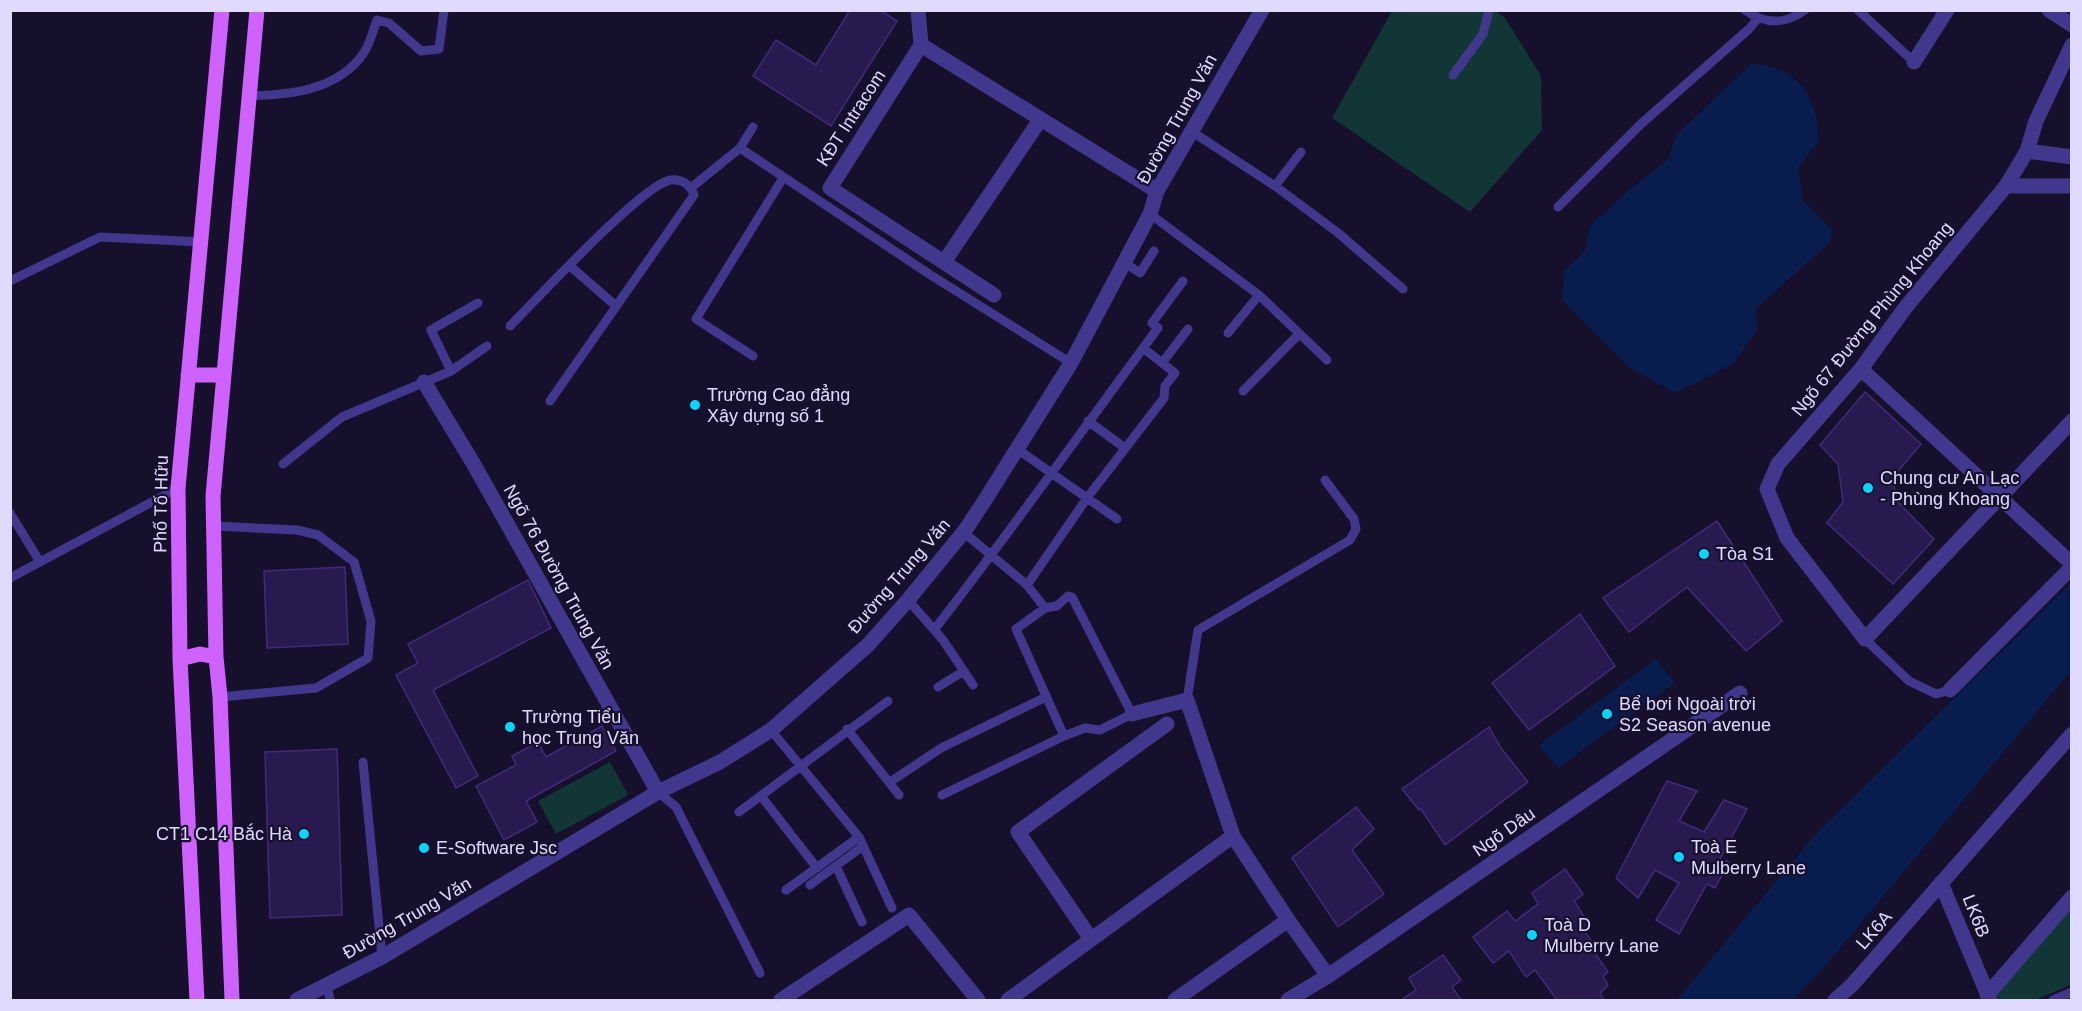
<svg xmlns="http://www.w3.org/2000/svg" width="2082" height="1011" viewBox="0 0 2082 1011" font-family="Helvetica,sans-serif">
  <rect width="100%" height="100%" fill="#16102c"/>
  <path fill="#123536" d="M1392,11H1495L1505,18L1541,76L1542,130L1470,212L1332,118Z
    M610,762L628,795L556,834L538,801Z
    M2071,899V985L2035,1000H1999L1994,989Z"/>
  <path fill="#081c4d" d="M1752,63C1801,69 1816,95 1819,141L1798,168L1803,200L1833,231L1829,243L1756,309L1757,330L1733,364L1676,393L1630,368L1562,300L1564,271L1585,251L1590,226L1629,190L1668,159L1677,134Z
    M2071,583V671L1822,970L1792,1000H1677L1813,837Z
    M1656,659L1675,683L1558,768L1539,745Z"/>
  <path fill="#281a4e" stroke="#412b7b" stroke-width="1.5" d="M850,10H880L897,21L831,126L753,76L776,40L816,65Z
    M1865,392L1921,444L1894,476L1895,499L1934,539L1893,584L1827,523L1843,502L1838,464L1820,445Z
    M1717,521L1782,621L1746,651L1687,587L1629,632L1603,598Z
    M345,567L348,644L267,648L264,571Z
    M528,580L551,628L433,690L478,776L456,788L396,675L418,663L408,644Z
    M1580,614L1615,666L1529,730L1492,683Z
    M602,726L616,751L526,801L537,822L504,840L476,786L516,765L512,756L538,742L546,757Z
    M1489,727L1501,748L1528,782L1445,845L1421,809L1419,810L1402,789Z
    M337,749L342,915L270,918L265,752Z
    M1667,781L1697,791L1679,821L1704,832L1724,800L1747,809L1720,859L1729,862L1715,888L1707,884L1679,934L1656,920L1679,883L1655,870L1638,898L1616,878Z
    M1356,807L1374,829L1352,850L1384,894L1338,927L1292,858Z
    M1565,869L1583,894L1574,901L1591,927L1585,932L1595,946L1592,949L1608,972L1603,976L1608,985L1600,993L1604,1000H1557L1535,970L1526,977L1509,951L1493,963L1473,937L1507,911L1515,921L1538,904L1532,893Z
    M1443,955L1461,980L1452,987L1461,1000H1401L1416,990L1409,978Z"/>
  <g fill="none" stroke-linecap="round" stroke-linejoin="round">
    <path stroke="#41388d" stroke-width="9" d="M1745,10C1765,25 1786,24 1805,10
      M1858,10L1914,62
      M1453,75L1483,34L1489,10
      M248,96C288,95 337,91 363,54C370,45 373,30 377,20L389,23L421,51L439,49L444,10
      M1191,131L1275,186L1337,232L1403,289
      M740,148L753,127
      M1275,186L1301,152
      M692,187L740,148L929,274L1071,363
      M1558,207L1642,123L1749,29L1758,18
      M1150,214L1259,295L1327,360
      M1125,263L1140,273L1154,251
      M570,266L616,306
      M10,281L100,237L202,242
      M510,326C536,300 641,186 670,180C681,178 691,185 694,195L550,401
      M1228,333L1259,295
      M753,356L696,319L783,178
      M1162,363L1188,329
      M451,371L431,330L478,303
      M1243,391L1299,334
      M1088,421L1125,448
      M1017,449L1117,519
      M283,464L342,417L451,371L487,346
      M10,513L40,562
      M214,526L297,530L318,535L354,562L371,621L368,658L316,688L220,697
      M10,578L178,488
      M1027,585L1087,498L1164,398L1165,386L1175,373L1143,348
      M908,600L943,640L973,685
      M1045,608L1016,629L1064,736
      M934,630C1011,531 1083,429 1158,328L1152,323L1183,281
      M1865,639L1909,681L1936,694L1950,690
      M938,687L964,671
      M1187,700L1198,630L1350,540L1356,529L1354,519L1325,480
      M847,729L899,795
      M771,730L859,837L786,890
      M363,762L382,957
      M890,782L941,748L1046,697
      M658,792L676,807L760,973
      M942,795L1064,736L1085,728L1100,730L1132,714L1072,597L1068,596L1057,606L1045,608L1027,585L962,531
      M761,796L817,868
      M739,812L888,701
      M859,837L892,908
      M836,866L862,922
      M810,885L863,846
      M327,985L330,1000
      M2053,1000L2072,992"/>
    <path stroke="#41388d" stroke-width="15" d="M918,10L921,45L830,188L994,295
      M2049,10L2072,25
      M921,45L1157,191
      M2072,45L2036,121L2027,151L2006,186L1905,308L1861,369L1778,464L1767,489L1787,538L1865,639L2072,421
      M1914,62L1947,10
      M2027,151L2072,157
      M2006,186H2072
      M944,262L1040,120
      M1861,369L2072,564
      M424,382L473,463L658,792
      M1950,690L2072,567
      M1132,714L1187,700L1233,836L1288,920L1328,976
      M1941,883L1990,1000
      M1091,939L1018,832L1167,724
      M1987,995L2072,897
      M781,1000L909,915L978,1000
      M1008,1000L1233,836
      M1175,1000L1288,920
      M1288,1000L1328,976L1740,693
      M1835,1000L1852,985L2072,734"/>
    <path stroke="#41388d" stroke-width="15" d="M297,1000L382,957L658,792L720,762L771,730L868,645L908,600L966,529L985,500L1071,363L1150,214L1157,191L1262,10"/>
    <path stroke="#cf61ff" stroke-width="15" d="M188,375H224
      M180,659L200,654L216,657
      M197,1000L180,659L178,488L222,10
      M232,1000L220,697L216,657L213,496L257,10"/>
  </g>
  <g fill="#06d5ff" stroke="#16102c" stroke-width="2">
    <circle cx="695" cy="405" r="6"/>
    <circle cx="1868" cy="488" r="6"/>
    <circle cx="1704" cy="554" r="6"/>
    <circle cx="1607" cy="714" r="6"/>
    <circle cx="510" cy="727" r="6"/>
    <circle cx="304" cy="834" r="6"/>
    <circle cx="424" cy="848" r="6"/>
    <circle cx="1679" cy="857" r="6"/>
    <circle cx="1532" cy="935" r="6"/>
  </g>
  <g text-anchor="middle" stroke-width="4.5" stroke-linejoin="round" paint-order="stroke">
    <g font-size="18" fill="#e1daff" stroke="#16102c">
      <text transform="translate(851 118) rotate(-57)" y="6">KĐT Intracom</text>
      <text transform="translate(1177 119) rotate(-61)" y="6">Đường Trung Văn</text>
      <text transform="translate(1872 319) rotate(-51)" y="6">Ngõ 67 Đường Phùng Khoang</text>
      <text transform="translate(161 504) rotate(-89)" y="6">Phố Tố Hữu</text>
      <text transform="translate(899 576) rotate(-49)" y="6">Đường Trung Văn</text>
      <text transform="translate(559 577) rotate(61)" y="6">Ngõ 76 Đường Trung Văn</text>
      <text transform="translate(1504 832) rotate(-35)" y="6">Ngõ Dâu</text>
      <text transform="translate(1976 916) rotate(68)" y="6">LK6B</text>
      <text transform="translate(407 918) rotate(-30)" y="6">Đường Trung Văn</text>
      <text transform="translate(1874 930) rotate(-49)" y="6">LK6A</text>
    </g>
    <g font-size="18" fill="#e1daff" stroke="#16102c" text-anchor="start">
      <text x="707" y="401">Trường Cao đẳng<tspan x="707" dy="21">Xây dựng số 1</tspan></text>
      <text x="1880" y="484">Chung cư An Lạc<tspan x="1880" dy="21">- Phùng Khoang</tspan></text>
      <text x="1716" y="560">Tòa S1</text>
      <text x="1619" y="710">Bể bơi Ngoài trời<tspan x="1619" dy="21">S2 Season avenue</tspan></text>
      <text x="522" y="723">Trường Tiểu<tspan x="522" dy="21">học Trung Văn</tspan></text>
      <text x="292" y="840" text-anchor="end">CT1 C14 Bắc Hà</text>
      <text x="1691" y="853">Toà E<tspan x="1691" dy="21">Mulberry Lane</tspan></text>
      <text x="436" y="854">E-Software Jsc</text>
      <text x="1544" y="931">Toà D<tspan x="1544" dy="21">Mulberry Lane</tspan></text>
    </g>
  </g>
  <rect width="2082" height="1011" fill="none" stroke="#e1daff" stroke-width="24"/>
</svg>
